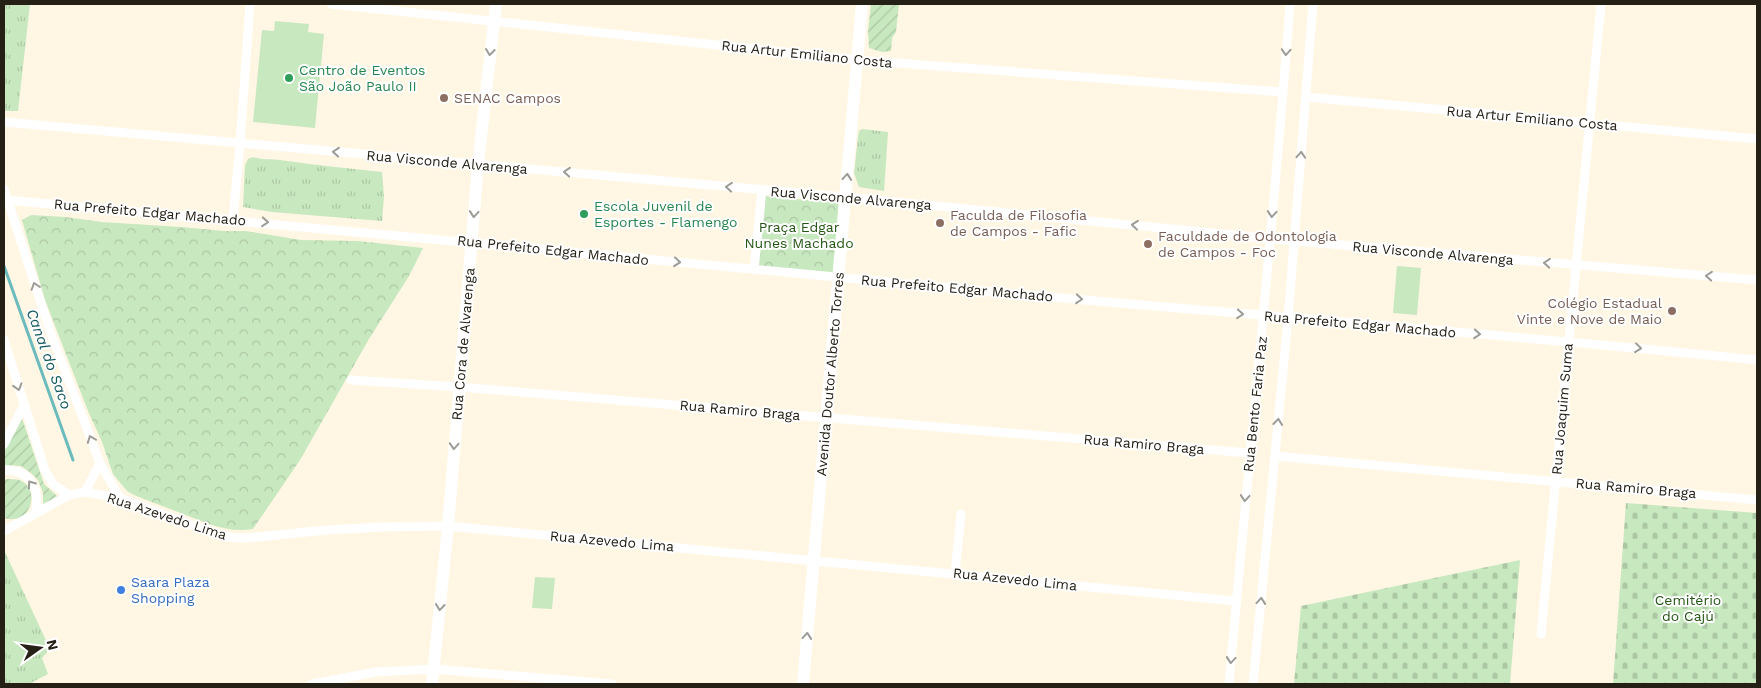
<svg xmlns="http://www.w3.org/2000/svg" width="1761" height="688" viewBox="0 0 1761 688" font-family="'Work Sans',sans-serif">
  <defs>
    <pattern id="grass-tufts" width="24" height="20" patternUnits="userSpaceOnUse" patternTransform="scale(1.25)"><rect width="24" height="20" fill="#c8e8c0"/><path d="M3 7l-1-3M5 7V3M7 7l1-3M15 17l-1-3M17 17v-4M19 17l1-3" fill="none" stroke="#acc7a4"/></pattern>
    <pattern id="cemetery-stones" width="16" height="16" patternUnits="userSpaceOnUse" patternTransform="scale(1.25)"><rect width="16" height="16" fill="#c8e8c0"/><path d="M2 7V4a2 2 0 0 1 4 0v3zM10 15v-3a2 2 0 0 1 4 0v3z" fill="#acc7a4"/></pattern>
    <pattern id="park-crowns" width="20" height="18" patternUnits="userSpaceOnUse" patternTransform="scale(1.25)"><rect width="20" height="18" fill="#c8e8c0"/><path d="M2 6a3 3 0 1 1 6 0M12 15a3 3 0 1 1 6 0" fill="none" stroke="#acc7a4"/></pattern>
    <pattern id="garden-furrows" width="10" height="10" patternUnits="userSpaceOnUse" patternTransform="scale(1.25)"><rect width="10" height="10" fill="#c8e8c0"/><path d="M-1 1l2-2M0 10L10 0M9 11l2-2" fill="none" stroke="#acc7a4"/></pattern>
  </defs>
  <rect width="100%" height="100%" fill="#fff6e3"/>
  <path fill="url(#grass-tufts)" d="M4,4H30L18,111H4Z
    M862,129L888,132L884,191L859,187L854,173L858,137L859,131Z
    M253,157C262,160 271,159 280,160C314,165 348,168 382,172L384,196L382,221L272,212L243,207L245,165L248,159Z
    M4,550L50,649L42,658L48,674L29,684H4Z"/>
  <path fill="url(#cemetery-stones)" d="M1626,503L1757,513V684H1613Z
    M1520,560L1510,684H1294L1301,606Z"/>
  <path fill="url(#park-crowns)" d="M764,196L841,203L835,273L758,267Z
    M31,215L65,217L102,222L181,227L224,231H246L301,240L358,241L423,248L409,276L369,339L300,460L253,529C227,534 202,521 178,512C163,506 148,501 134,495L127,491L113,474L102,442L88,411L45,300L22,220Z"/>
  <path fill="url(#garden-furrows)" d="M871,4H899L896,32L892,38L891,51L882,52L869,48L868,31Z
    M22,418L44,484L58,497L43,504V493L38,480L31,473L21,466L4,465V452Z
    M7,479C11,479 16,479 19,480C42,488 31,527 4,518V480Z"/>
  <path fill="#c8e8c0" d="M275,21L309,24L308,32L324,34L315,128L253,122L262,30L274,31Z
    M1397,266L1421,268L1417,315L1393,313Z
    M535,577L555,578L552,609L532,608Z"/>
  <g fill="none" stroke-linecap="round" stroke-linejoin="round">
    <path stroke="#6bbbbd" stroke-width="3" d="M4,266L73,460"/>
    <path stroke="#fff" stroke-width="9" d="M331,4L857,60L1283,92
      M1306,97L1757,139
      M4,122L845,197L1295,241L1757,280
      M4,189L51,334L100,463L120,498
      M7,200C332,228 658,261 983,291C1241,314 1499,334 1757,360
      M233,219L240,144L250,4
      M754,270L762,190
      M4,340L45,470L53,484L69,495
      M351,380L459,387L1249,453
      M4,444L24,405
      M1275,456L1757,500
      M4,470C31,469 41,490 35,514
      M85,492L100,463
      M4,531L69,495L85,492L120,498L215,534L234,538H248L326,530L384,527L448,526L1236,601
      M955,573L961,514
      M1541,634L1601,4
      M312,684L376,672L434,669L612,684
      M1229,684C1249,457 1273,231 1290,4
      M1253,684L1288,319L1313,4"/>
    <path stroke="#fff" stroke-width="12" d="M432,684L448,526L478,164L496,4
      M803,684L862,4"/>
  </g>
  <defs><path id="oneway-chevron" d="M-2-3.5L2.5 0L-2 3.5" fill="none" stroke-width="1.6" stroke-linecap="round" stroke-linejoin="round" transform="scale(1.25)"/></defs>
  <g stroke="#9d9b96">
    <use href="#oneway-chevron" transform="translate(490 52) rotate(97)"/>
    <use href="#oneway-chevron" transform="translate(1286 52) rotate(94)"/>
    <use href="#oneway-chevron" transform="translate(336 152) rotate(-175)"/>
    <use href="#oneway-chevron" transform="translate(1301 155) rotate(-86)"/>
    <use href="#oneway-chevron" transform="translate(567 172) rotate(-175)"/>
    <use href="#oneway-chevron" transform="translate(847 177) rotate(-85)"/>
    <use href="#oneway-chevron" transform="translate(729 187) rotate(-175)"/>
    <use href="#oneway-chevron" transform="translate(474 214) rotate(95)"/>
    <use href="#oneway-chevron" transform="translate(1272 214) rotate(95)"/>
    <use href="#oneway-chevron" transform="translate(265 222) rotate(5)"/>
    <use href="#oneway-chevron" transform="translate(1135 225) rotate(-174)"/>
    <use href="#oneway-chevron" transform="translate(677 262) rotate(6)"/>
    <use href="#oneway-chevron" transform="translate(1547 263) rotate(-175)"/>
    <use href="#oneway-chevron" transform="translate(1709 276) rotate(-175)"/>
    <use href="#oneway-chevron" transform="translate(35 286) rotate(-108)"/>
    <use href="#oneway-chevron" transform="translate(1079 299) rotate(5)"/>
    <use href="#oneway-chevron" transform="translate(1240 314) rotate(5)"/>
    <use href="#oneway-chevron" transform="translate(1477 334) rotate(5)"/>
    <use href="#oneway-chevron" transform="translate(1638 348) rotate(6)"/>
    <use href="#oneway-chevron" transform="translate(18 387) rotate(73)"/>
    <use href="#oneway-chevron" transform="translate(1278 422) rotate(-84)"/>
    <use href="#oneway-chevron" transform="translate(91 439) rotate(-111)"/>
    <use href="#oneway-chevron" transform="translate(454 446) rotate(94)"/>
    <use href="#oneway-chevron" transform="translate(31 484) rotate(-126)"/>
    <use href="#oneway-chevron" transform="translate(1245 498) rotate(95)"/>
    <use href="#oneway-chevron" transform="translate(1261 601) rotate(-85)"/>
    <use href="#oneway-chevron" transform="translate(440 607) rotate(96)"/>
    <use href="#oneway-chevron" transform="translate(807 636) rotate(-85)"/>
    <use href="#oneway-chevron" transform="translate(1231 660) rotate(95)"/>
  </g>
  <g fill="#2e9e5b" stroke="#fff" stroke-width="2">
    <circle cx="289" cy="78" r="5"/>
    <circle cx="584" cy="214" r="5"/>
  </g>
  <g fill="#8d6e63" stroke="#fff" stroke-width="2">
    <circle cx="444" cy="98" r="5"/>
    <circle cx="940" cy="223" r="5"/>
    <circle cx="1148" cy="244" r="5"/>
    <circle cx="1672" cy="311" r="5"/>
  </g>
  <circle fill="#3f7fe0" stroke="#fff" stroke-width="2" cx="121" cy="590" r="5"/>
  <g text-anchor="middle" stroke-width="4" stroke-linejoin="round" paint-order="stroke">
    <g font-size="14" fill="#252015" stroke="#fff">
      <text transform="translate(807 54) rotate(6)" y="5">Rua Artur Emiliano Costa</text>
      <text transform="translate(1532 118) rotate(5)" y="5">Rua Artur Emiliano Costa</text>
      <text transform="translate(447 162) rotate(5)" y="5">Rua Visconde Alvarenga</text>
      <text transform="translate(851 198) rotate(5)" y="5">Rua Visconde Alvarenga</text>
      <text transform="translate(150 212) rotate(5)" y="5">Rua Prefeito Edgar Machado</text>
      <text transform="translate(553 250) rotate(6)" y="5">Rua Prefeito Edgar Machado</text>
      <text transform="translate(1433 253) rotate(5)" y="5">Rua Visconde Alvarenga</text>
      <text transform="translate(957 288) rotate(5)" y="5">Rua Prefeito Edgar Machado</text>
      <text transform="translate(1360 324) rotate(5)" y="5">Rua Prefeito Edgar Machado</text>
      <text transform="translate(463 344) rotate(-85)" y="5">Rua Cora de Alvarenga</text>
      <text transform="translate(830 374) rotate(-85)" y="5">Avenida Doutor Alberto Torres</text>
      <text transform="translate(1255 404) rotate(-84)" y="5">Rua Bento Faria Paz</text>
      <text transform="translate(1562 409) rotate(-85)" y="5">Rua Joaquim Suma</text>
      <text transform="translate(740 410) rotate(5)" y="5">Rua Ramiro Braga</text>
      <text transform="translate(1144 444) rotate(5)" y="5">Rua Ramiro Braga</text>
      <text transform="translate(1636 488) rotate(5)" y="5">Rua Ramiro Braga</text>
      <text transform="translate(167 516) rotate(18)" y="5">Rua Azevedo Lima</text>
      <text transform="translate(612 541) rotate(5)" y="5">Rua Azevedo Lima</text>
      <text transform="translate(1015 579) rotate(6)" y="5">Rua Azevedo Lima</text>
    </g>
    <g font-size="14" fill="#27864d" stroke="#fff" text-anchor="start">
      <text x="299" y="75">Centro de Eventos<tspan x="299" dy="16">São João Paulo II</tspan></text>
      <text x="594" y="211">Escola Juvenil de<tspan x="594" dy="16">Esportes - Flamengo</tspan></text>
    </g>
    <g font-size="14" fill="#785e54" stroke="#fff" text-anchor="start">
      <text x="454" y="103">SENAC Campos</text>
      <text x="950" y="220">Faculda de Filosofia<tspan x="950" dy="16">de Campos - Fafic</tspan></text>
      <text x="1158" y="241">Faculdade de Odontologia<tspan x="1158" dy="16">de Campos - Foc</tspan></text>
      <text x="1662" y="308" text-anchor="end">Colégio Estadual<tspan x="1662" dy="16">Vinte e Nove de Maio</tspan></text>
    </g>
    <g font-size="14" fill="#245515" stroke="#fff">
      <text x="799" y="232">Praça Edgar<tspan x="799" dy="16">Nunes Machado</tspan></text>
      <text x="1688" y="605">Cemitério<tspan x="1688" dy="16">do Cajú</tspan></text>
    </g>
    <g font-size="14" fill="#366cbe" stroke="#fff" text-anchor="start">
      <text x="131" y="587">Saara Plaza<tspan x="131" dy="16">Shopping</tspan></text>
    </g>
    <g font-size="15" font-style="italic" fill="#14595b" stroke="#fff">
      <text transform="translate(49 359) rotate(70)" y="5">Canal do Saco</text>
    </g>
  </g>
  <rect width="1761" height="688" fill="none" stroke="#252015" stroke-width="10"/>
  <g transform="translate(40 648) rotate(76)" stroke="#ffffff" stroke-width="4" paint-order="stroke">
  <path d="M0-4L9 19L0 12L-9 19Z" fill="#252015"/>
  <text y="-8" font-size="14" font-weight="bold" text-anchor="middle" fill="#252015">N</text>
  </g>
</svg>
